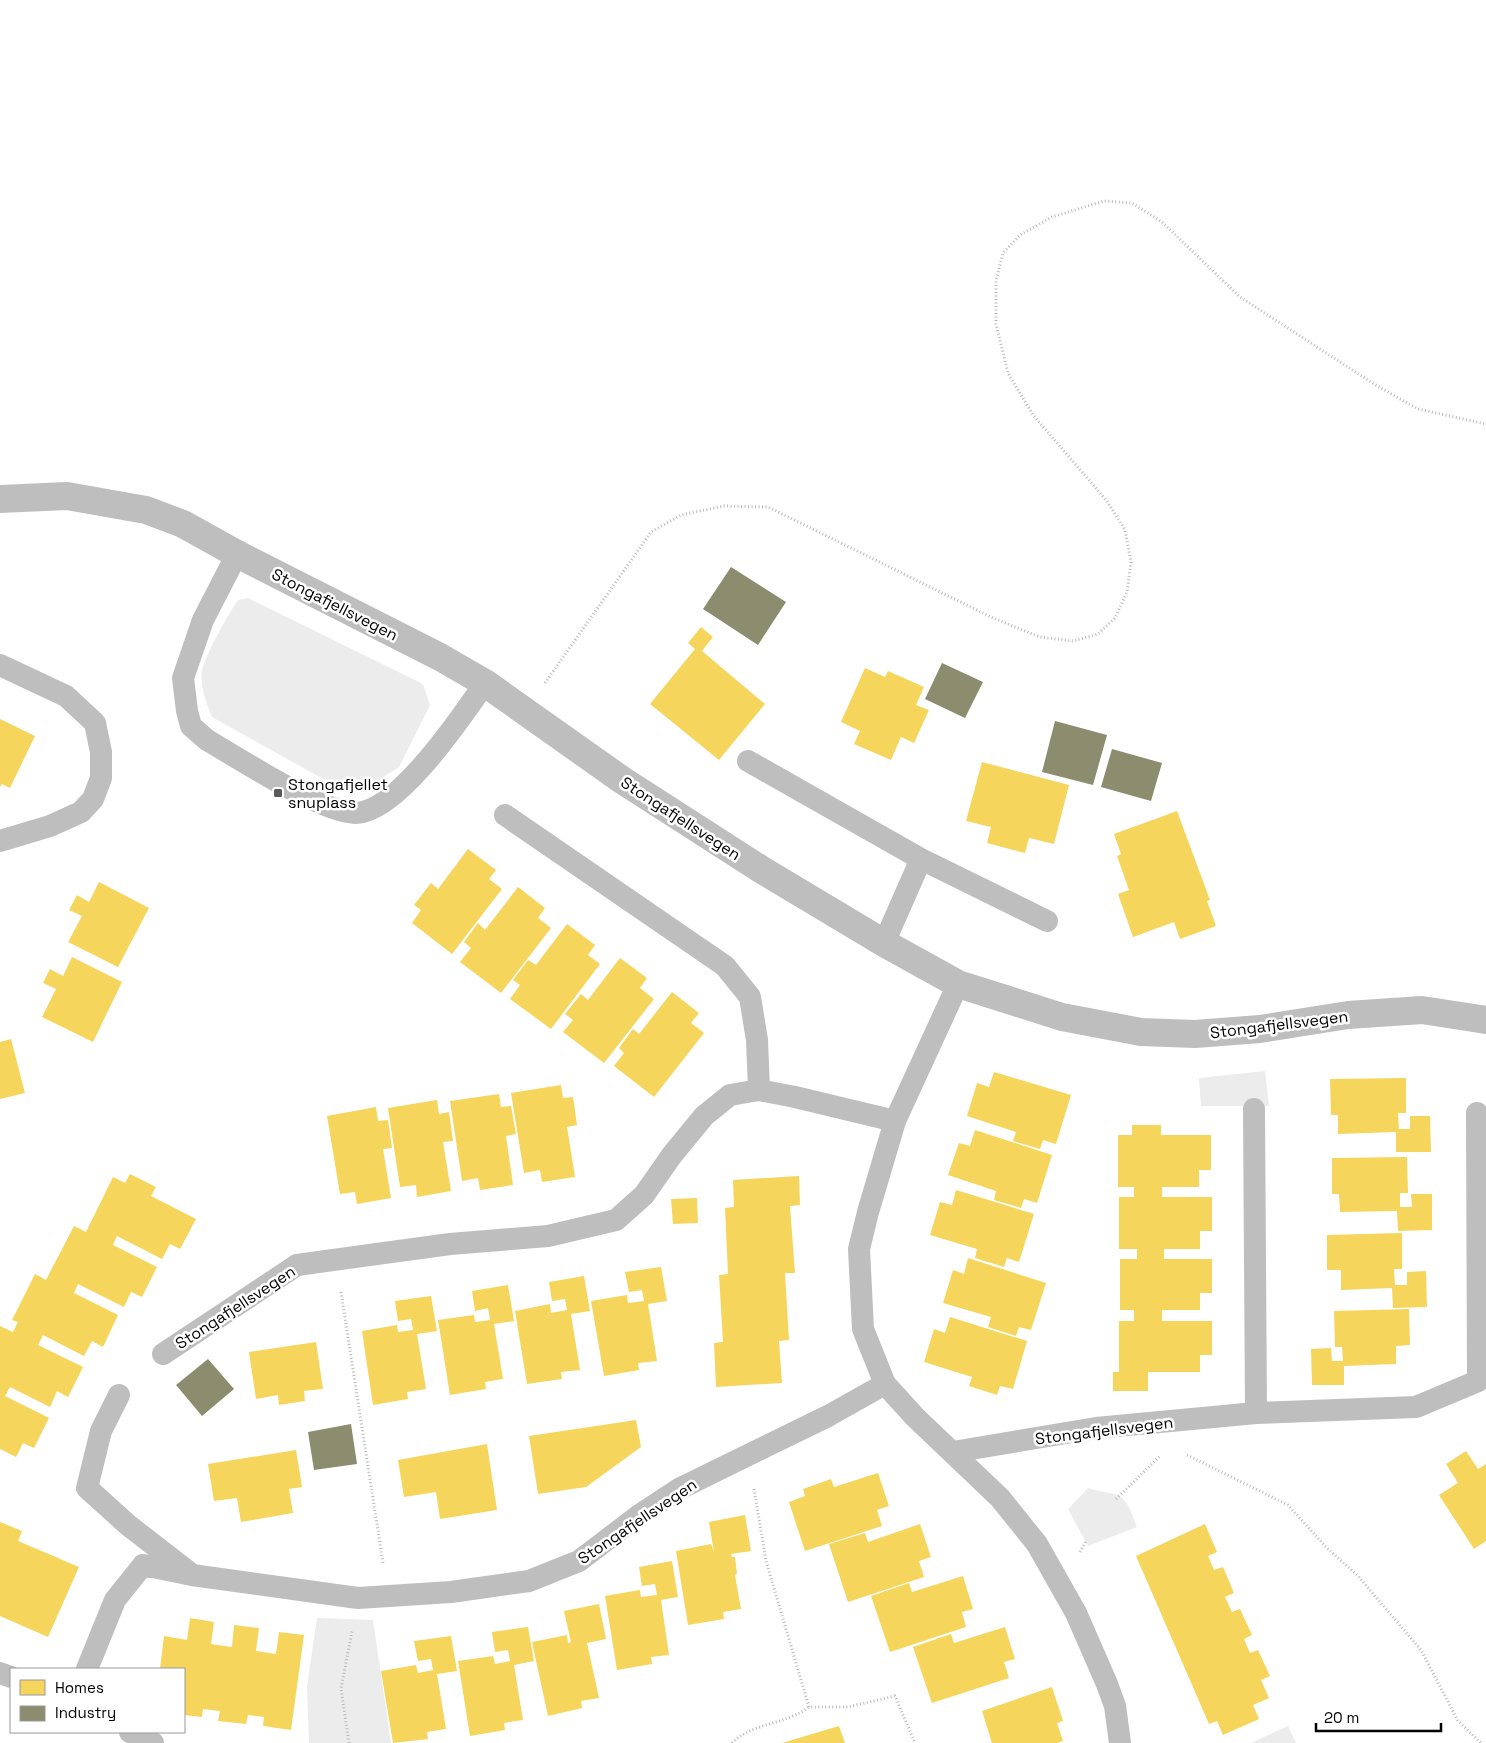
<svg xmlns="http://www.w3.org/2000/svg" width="1486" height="1743" viewBox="0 0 1486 1743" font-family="'Space Grotesk',sans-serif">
  <rect width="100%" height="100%" fill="#fff"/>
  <path fill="#ececec" d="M248,598L423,684L430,705L399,767L371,785L354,786L334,785L212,717C206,702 200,687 202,671C204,657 229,613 238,600Z
    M1265,1071L1269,1106H1201L1199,1078Z
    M1088,1488C1124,1498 1123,1489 1137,1527L1088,1546L1068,1509Z
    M317,1618L373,1620L391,1743H309L307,1687Z
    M1288,1726L1296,1743H1251Z"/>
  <path fill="#f6d55c" d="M701,627L713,637L702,651L765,704L719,760L650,704L695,649L688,643Z
    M865,668L885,677L888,671L924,687L916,705L929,710L914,743L901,737L891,760L854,744L860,731L841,722Z
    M0,719L35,736L10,788L2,784L0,787Z
    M982,762L1069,785L1054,844L1029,838L1025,853L987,843L991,827L966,821Z
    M1177,811L1210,900L1207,901L1216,926L1180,939L1174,922L1133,937L1118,894L1129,890L1117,856L1121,854L1114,834Z
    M468,849L496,870L489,879L502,889L452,954L412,923L421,910L414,905L431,883L438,889Z
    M99,882L149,908L118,967L68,942L82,916L69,910L77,895L89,902Z
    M518,887L545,908L538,918L551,928L501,993L460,962L471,948L464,942L478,923L485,930Z
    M567,924L595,945L588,955L600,964L551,1029L510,999L520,985L513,980L528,960L536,965Z
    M72,957L122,982L93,1042L42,1017L56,989L43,983L50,969L63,976Z
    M620,958L647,978L640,988L654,999L604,1063L563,1032L573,1020L565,1014L581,994L588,1000Z
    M672,992L699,1013L691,1023L704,1033L654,1097L614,1066L624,1053L619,1048L633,1029L639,1034Z
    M11,1039L25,1093L0,1099V1042Z
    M994,1072L1071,1095L1056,1144L1043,1140L1040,1149L1013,1141L1016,1132L967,1116L977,1083L989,1087Z
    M1406,1078V1113H1398L1399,1129H1410V1116H1430L1431,1152H1396V1132L1338,1134V1115H1331L1330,1079Z
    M561,1085L563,1098L573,1097L577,1125L567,1127L575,1177L542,1182L540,1170L524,1173L511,1093Z
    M499,1094L501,1107L511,1106L516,1134L506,1136L513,1185L480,1190L478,1178L462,1181L450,1101Z
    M437,1100L439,1114L449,1112L453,1141L443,1142L451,1191L417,1197L416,1185L400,1187L388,1108Z
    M376,1107L378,1121L388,1120L392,1148L383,1149L391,1198L357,1204L355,1192L340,1194L327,1116Z
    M1132,1125H1161V1135H1211V1170H1199V1187H1162V1197H1212V1231H1200V1249H1164V1259H1212V1293H1200V1310H1162V1321H1212V1355H1200V1372H1148V1391H1113V1372H1119V1321H1134V1310H1120V1259H1137V1249H1119V1197H1134V1187H1118V1135H1132Z
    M975,1130L1052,1155L1037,1203L1024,1199L1021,1208L994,1200L996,1191L948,1175L959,1143L970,1146Z
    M1407,1157L1408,1193H1400V1207H1412L1411,1194H1432V1230L1398,1231L1397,1211L1340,1212L1339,1194H1332V1158Z
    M130,1174L156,1187L151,1196L196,1219L180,1249L170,1244L162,1259L117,1236L113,1245L157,1267L142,1297L131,1292L124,1307L78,1284L74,1293L118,1315L103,1347L92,1341L84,1356L43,1335L38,1345L83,1367L68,1397L57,1391L50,1407L10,1387L5,1396L49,1418L34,1448L23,1443L16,1457L0,1449V1326L13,1332L18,1322L12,1320L35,1274L46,1280L74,1226L86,1232L113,1177L125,1183Z
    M799,1176L800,1205L790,1206L795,1273H785L789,1340L779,1341L782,1383L716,1387L714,1343L723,1342L719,1275L728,1274L725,1208L734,1207L733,1180Z
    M956,1190L1034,1214L1019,1262L1007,1258L1004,1267L975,1258L977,1249L930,1235L940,1202L952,1205Z
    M697,1198L698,1223L673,1224L671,1199Z
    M1402,1233V1269H1394L1395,1285H1407V1272L1426,1271L1427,1307L1393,1308L1392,1288L1341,1290V1270H1327V1235Z
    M968,1258L1046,1283L1031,1330L1019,1327L1016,1336L988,1327L991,1317L943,1303L953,1270L964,1274Z
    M661,1267L667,1301L648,1304L657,1361L638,1363L639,1370L604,1376L591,1301L627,1295L628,1303L644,1301L642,1290L629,1292L625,1272Z
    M584,1276L590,1311L571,1314L580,1370L561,1372L562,1379L527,1384L515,1311L550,1304L551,1313L567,1310L565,1299L552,1301L549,1282Z
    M508,1285L514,1321L494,1324L503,1379L485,1382L486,1389L450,1395L438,1320L474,1315L475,1322L490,1320L488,1308L475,1311L472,1291Z
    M431,1296L437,1331L417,1334L426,1389L407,1392L408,1399L373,1405L362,1331L397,1325L398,1332L413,1330L411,1319L398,1321L395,1301Z
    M1409,1309L1410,1345L1396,1346V1364L1344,1366V1385H1312L1311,1349L1331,1348L1332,1361H1343L1342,1347H1335L1334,1311Z
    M950,1317L1027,1341L1013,1389L1000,1386L997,1395L969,1386L972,1377L924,1362L934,1329L945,1333Z
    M316,1342L323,1389L304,1391L305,1401L279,1405L278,1395L256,1399L249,1352Z
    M636,1420L641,1447L586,1487L538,1494L529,1436Z
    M487,1444L497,1510L440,1519L436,1492L404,1497L398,1460Z
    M296,1450L302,1487L289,1489L293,1513L241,1522L237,1498L214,1501L208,1464Z
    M1466,1451L1478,1469L1486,1464V1541L1474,1549L1439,1495L1458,1483L1446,1464Z
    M878,1473L889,1506L877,1510L882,1526L805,1551L789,1502L805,1496L803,1489L831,1479L834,1487Z
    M745,1515L751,1551L731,1554L732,1557H735L737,1574L735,1575L741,1609L723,1612L724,1619L688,1625L676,1551L711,1544L714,1552L709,1522Z
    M0,1522L22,1531L18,1541L79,1567L48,1637L0,1616Z
    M920,1524L931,1557L919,1561L924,1577L848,1602L829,1544L865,1533L868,1542Z
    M1205,1524L1217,1552L1208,1556L1214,1570L1223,1567L1234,1593L1225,1597L1232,1612L1240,1609L1252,1635L1244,1639L1250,1653L1258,1650L1270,1676L1261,1680L1269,1698L1253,1705L1259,1719L1223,1735L1217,1721L1209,1724L1136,1556Z
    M672,1561L678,1597L661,1600L669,1655L651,1657L652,1664L617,1670L605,1596L640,1590L641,1597L657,1595L655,1584L642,1586L639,1567Z
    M963,1576L973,1609L962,1612L966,1627L890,1652L871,1596L909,1583L912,1592Z
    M599,1604L606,1639L587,1643L599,1698L581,1701L582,1708L548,1716L532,1642L567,1635L568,1643L571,1642L564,1611Z
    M190,1618L214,1622L211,1644L232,1647L234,1625L259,1628L256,1651L276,1654L279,1632L304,1635L291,1730L263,1726L264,1717L248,1715L246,1724L218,1721L220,1711L203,1709L202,1717L184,1715V1669H160L164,1636L187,1640Z
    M528,1627L534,1661L514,1665L523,1720L504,1723L505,1730L470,1736L458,1661L493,1656L495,1664L510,1661L508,1650L495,1652L492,1632Z
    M1005,1627L1015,1659L1004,1662L1009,1678L932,1703L913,1647L951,1634L954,1643Z
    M451,1636L457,1671L437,1674L446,1729L427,1732L428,1739L393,1743L381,1671L416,1665L418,1673L433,1670L431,1659L418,1661L414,1641Z
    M1052,1687L1063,1721L1057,1723L1063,1741L1057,1743H992L982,1711Z
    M839,1726L845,1743H782Z"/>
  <path fill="#8c8c6e" d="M731,567L786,602L758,645L703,609Z
    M942,663L983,682L965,718L925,699Z
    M1055,721L1107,735L1093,785L1042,772Z
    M1112,749L1162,763L1151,801L1101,787Z
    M208,1359L234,1389L202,1416L176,1385Z
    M351,1424L357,1464L314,1470L308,1432Z"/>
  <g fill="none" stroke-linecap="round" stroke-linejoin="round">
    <path stroke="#b9b9b9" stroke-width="3" stroke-dasharray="1 2.5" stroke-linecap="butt" d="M545,683L651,532L681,515L724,506L768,507L993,618L1040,637L1073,641L1098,634L1115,618L1127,592L1131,562L1125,530L1107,501L1033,415L1008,373L996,324V281L1003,253L1020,235L1052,217L1104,201L1132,203L1162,222L1240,297L1374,384L1418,409L1486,424
      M341,1292L383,1563
      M1187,1455L1288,1505L1326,1547L1358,1576L1421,1650L1458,1721L1481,1743
      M754,1489L766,1561L809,1707H848L895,1696L915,1743
      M1116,1499L1160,1456
      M1080,1552L1086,1541
      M349,1743L341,1689L352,1631
      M732,1743C753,1722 786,1725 809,1707"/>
    <path stroke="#bebebe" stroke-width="22" d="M237,554L203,620L183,678L187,711L191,726L207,740C240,759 322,813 356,813C398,812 462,716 485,683
      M0,665L66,696L95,723L101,752V778L93,799L81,812L50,826L0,841
      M748,761L921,859
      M505,815L725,966L750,997L757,1040L759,1090
      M884,943L921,859L1047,921
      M958,984L895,1121L868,1212L859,1249L863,1329L885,1384L915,1417L1000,1498L1037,1544L1076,1613L1107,1684L1115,1706L1120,1743
      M1254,1109L1256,1413
      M163,1354L297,1265L450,1244L548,1236L616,1220L644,1195L672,1155L704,1116L730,1095L759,1090L795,1097L895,1121
      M119,1395L101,1431L87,1488L128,1525L190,1573
      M953,1452L1096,1428L1256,1413L1416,1407L1478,1381L1477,1113
      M87,1669L115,1600L143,1565L192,1575L358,1598L451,1592L529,1581L579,1561L638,1516L679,1489L828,1416L885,1384
      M0,1673L11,1677
      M130,1732L153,1743"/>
    <path stroke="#bebebe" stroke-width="28" d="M0,499L67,496L146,510L183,524L237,554"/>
    <path stroke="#bebebe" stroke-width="28" d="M237,554L440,657L485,683L622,780L762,870L884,943L958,984L1062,1017L1141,1032L1195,1034L1260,1029L1348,1015L1422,1010L1486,1020"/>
  </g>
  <rect fill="#595959" stroke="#fff" stroke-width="2" x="273" y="788" width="10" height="10" rx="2.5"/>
  <g text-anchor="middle" stroke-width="5" stroke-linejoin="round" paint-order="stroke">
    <g font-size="16" fill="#000" stroke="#fff">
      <text transform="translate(335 604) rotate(27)" y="6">Stongafjellsvegen</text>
      <text transform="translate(681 818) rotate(33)" y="6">Stongafjellsvegen</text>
      <text transform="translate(1279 1024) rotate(-7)" y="6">Stongafjellsvegen</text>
      <text transform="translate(235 1307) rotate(-33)" y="6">Stongafjellsvegen</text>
      <text transform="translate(1104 1430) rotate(-7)" y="6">Stongafjellsvegen</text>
      <text transform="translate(637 1521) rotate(-34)" y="6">Stongafjellsvegen</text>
    </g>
    <g font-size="16" fill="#000" stroke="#fff" text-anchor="start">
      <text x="288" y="790">Stongafjellet<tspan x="288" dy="18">snuplass</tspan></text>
    </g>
  </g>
  <rect x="10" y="1668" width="175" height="65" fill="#ffffff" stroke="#999999"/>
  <rect x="20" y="1680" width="25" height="15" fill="#f6d55c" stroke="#999999"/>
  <text x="55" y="1693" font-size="15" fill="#000000">Homes</text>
  <rect x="20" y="1706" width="25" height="15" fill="#8c8c6e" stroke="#999999"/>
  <text x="55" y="1718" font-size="15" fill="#000000">Industry</text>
  <path d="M1316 1723v8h125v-8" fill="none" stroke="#000000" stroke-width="2.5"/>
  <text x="1324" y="1723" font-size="15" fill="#000000" stroke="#ffffff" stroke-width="4" paint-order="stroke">20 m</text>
</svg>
